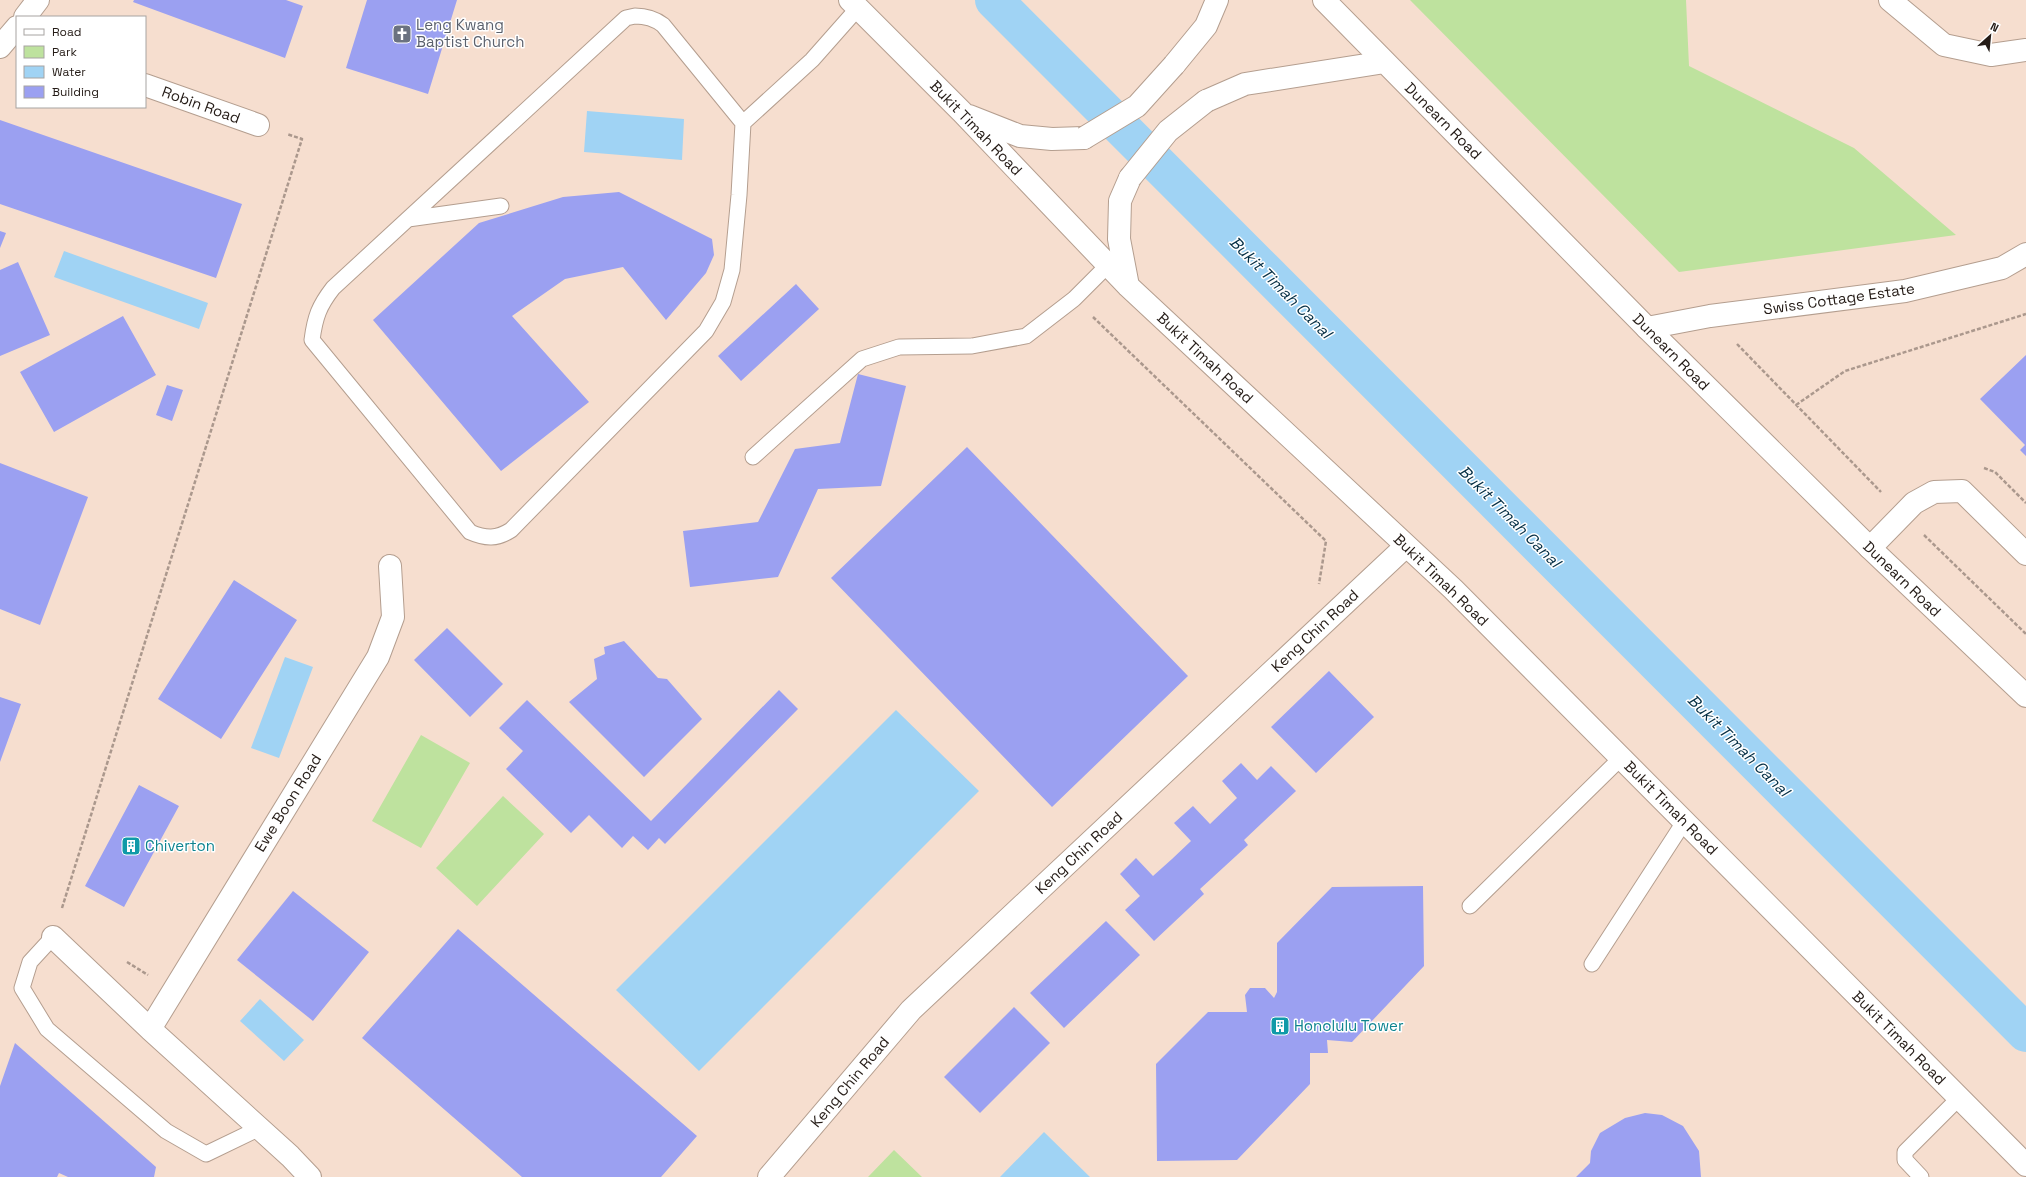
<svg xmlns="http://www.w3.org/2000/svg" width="2026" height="1177" viewBox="0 0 2026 1177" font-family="'Space Grotesk',sans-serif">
  <rect width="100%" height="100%" fill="#f6decf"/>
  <path fill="#bee29e" d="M1410,0H1686L1689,66L1854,148L1956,235L1679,272Z
    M421,735L470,763L421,848L372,821Z
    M503,796L544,834L477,906L436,868Z
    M894,1150L922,1177H868Z"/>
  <path fill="#a0d3f4" d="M587,111L684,119L682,160L584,152Z
    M64,251L208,303L199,329L54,277Z
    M285,657L313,667L279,758L251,748Z
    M896,710L979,791L699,1071L616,990Z
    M260,999L304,1040L284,1061L240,1021Z
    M1044,1132L1090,1177H1000Z"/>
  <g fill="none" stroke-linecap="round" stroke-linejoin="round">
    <path stroke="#a0d3f4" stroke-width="38" d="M994,0L2026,1033"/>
  </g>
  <path fill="#9ba0f1" d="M134,0H286L303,6L285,58L133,2Z
    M367,0H457L428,94L346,68Z
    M0,120L242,204L216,278L0,204Z
    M619,192L712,239L714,255L706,273L666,320L623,267L565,279L512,316L589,402L501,471L373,320L479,223L563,197Z
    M0,231L6,233L0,248Z
    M18,262L50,335L0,356V270Z
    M796,284L819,309L741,381L718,356Z
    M123,316L156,375L54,432L20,372Z
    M2026,355V456L2020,450L2025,445L1980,399Z
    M858,374L906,386L881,486L818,489L778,577L690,587L683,531L758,522L795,449L840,443Z
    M167,385L183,390L172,421L156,415Z
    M967,447L1188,676L1052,807L831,578Z
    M0,463L88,497L40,625L0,609Z
    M234,580L297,620L221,739L158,699Z
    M447,628L503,684L470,717L414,660Z
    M624,641L658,678L667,679L702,719L644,777L569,702L597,679L594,659L605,654L604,647Z
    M1329,671L1374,717L1316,773L1271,727Z
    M779,690L798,709L665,844L659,838L648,850L633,836L622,848L589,815L571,833L506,769L523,751L499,728L527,700L651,821Z
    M0,697L21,704L0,762Z
    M1241,763L1257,780L1271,766L1296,791L1244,840L1248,845L1200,889L1204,894L1154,941L1125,910L1140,896L1120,874L1136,858L1153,876L1172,859L1191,841L1174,823L1193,806L1210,824L1237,798L1222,781Z
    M139,785L179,806L124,907L85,886Z
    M1423,886L1424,966L1352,1042L1327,1040L1328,1053H1310V1084L1237,1160L1157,1161L1156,1064L1208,1012H1247L1245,995L1250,988H1265L1274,998L1277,992V943L1332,887Z
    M293,891L369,952L313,1021L237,960Z
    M1106,921L1140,955L1064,1028L1030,993Z
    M458,929L697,1136L661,1177H522L362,1038Z
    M1014,1007L1050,1043L980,1113L944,1077Z
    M15,1043L156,1167L154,1177H68L59,1173L57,1177H0V1086Z
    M1645,1113L1662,1115L1683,1126L1699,1151L1701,1177H1576L1590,1163L1591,1151L1600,1133L1625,1118Z"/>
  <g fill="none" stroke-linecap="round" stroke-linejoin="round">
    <g stroke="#b49e8f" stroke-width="17">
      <path id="service" d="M635,16C646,16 654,18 663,25L743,123L739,195L732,270L723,302L706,331L511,530C497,539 486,539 470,532L312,340C315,317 319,306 333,288L626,18Z
        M743,123L812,60L858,8
        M408,219L501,206
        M753,457L862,359L899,347L972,346L1026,336L1074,299L1108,265
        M1470,906L1621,758
        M53,937L30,962L22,988L47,1029L166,1131L206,1154L260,1128
        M1592,964L1684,822
        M1921,1177L1905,1160V1152L1959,1098"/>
    </g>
    <g stroke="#b49e8f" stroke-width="24">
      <path id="minor" d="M1890,0L1944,45L1991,55L2026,50
        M25,17L38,0
        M0,47L17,27
        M145,85L258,125
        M1647,328L1710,316L1905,291L2002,268L2026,254
        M1870,548L1914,503L1934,492L1962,491L2026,554
        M53,937L150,1029L290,1156L310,1177
        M150,1029L378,657L393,617L390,566
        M769,1177L911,1010L1406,546"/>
    </g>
    <g stroke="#b49e8f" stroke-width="24">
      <path id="trunk" d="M850,0L962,112L1128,286L1453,589L2026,1165
        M1324,0L1647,328L1870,548L2026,696
        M1174,65L1206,26L1217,0
        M1206,101L1245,84L1385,62
        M969,116L1020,136L1052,139L1084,138
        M1128,286L1119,239L1120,201L1130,178"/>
    </g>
    <path stroke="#ab988d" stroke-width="2.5" stroke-dasharray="4 2" stroke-linecap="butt" d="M1093,317L1326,541L1319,584
      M1737,344L1881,492
      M1796,405L1845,371L2026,314
      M1984,468L1995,472L2026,503
      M1924,535L2026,634
      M62,908L302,139L287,134
      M127,962L148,975"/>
    <use href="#service" stroke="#fff" stroke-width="15"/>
    <use href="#minor" stroke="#fff" stroke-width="22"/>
    <use href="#trunk" stroke="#fff" stroke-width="22"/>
    <g stroke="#b49e8f" stroke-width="24" stroke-linecap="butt">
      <path id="trunk-bridge" d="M1084,138L1137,106L1174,65
        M1130,178L1168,131L1206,101"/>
    </g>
    <use href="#trunk-bridge" stroke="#fff" stroke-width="22"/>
  </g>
  <defs>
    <g id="church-square" transform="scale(1)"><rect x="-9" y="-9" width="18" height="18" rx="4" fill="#6b7280" stroke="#fff"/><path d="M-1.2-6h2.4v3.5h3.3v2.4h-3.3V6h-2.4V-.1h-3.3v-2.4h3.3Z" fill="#fff"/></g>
    <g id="building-square" transform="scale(1)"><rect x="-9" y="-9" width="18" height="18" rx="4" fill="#0f9aa8" stroke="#fff"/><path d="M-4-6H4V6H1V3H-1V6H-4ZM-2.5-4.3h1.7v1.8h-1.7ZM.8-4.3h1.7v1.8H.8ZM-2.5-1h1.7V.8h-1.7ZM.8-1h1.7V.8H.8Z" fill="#fff"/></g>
  </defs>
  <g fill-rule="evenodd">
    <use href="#church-square" x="402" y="34"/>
    <use href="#building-square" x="131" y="846"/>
    <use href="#building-square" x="1280" y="1026"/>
  </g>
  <g text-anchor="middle" stroke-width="3" stroke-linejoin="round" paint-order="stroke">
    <g font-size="15" fill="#5b616d" stroke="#fff" text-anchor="start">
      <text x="416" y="30">Leng Kwang<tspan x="416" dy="17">Baptist Church</tspan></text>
    </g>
    <g font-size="15" fill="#241b16" stroke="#fff">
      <text transform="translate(201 105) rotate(20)" y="5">Robin Road</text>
      <text transform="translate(1443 121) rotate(45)" y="5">Dunearn Road</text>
      <text transform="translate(976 128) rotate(46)" y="5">Bukit Timah Road</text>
      <text transform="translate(1839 299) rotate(-8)" y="5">Swiss Cottage Estate</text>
      <text transform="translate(1671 352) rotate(45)" y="5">Dunearn Road</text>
      <text transform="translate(1205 358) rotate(43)" y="5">Bukit Timah Road</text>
      <text transform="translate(1902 579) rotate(44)" y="5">Dunearn Road</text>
      <text transform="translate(1441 580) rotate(44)" y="5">Bukit Timah Road</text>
      <text transform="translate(1315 631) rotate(-43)" y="5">Keng Chin Road</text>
      <text transform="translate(288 803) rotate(-58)" y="5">Ewe Boon Road</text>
      <text transform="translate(1671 808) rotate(45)" y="5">Bukit Timah Road</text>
      <text transform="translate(1079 853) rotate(-43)" y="5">Keng Chin Road</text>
      <text transform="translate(1899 1038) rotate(45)" y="5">Bukit Timah Road</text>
      <text transform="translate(850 1082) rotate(-50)" y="5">Keng Chin Road</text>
    </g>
    <g font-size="15" fill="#0d838f" stroke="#fff" text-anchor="start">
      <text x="145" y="851">Chiverton</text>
      <text x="1294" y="1031">Honolulu Tower</text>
    </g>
    <g font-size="16" font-style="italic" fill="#042e44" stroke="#fff">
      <text transform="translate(1281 287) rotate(45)" y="6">Bukit Timah Canal</text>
      <text transform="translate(1510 516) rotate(45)" y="6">Bukit Timah Canal</text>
      <text transform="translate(1739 745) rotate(45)" y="6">Bukit Timah Canal</text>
    </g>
  </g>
  <rect x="16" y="16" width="130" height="92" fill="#ffffff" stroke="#a7a4a2"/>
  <rect x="24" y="29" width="20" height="6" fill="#ffffff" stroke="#a7a4a2"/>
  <text x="52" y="36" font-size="12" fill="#241b16">Road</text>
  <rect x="24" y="46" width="20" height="12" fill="#bee29e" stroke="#a7a4a2"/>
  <text x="52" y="56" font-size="12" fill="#241b16">Park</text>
  <rect x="24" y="66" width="20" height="12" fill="#a0d3f4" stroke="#a7a4a2"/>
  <text x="52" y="76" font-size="12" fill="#241b16">Water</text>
  <rect x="24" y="86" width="20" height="12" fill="#9ba0f1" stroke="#a7a4a2"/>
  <text x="52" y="96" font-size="12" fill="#241b16">Building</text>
  <g transform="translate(1990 36) rotate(27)" stroke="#ffffff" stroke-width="3" paint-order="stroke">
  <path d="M0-3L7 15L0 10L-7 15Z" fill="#241b16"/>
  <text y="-6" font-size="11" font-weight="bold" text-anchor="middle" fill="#241b16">N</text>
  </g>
</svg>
